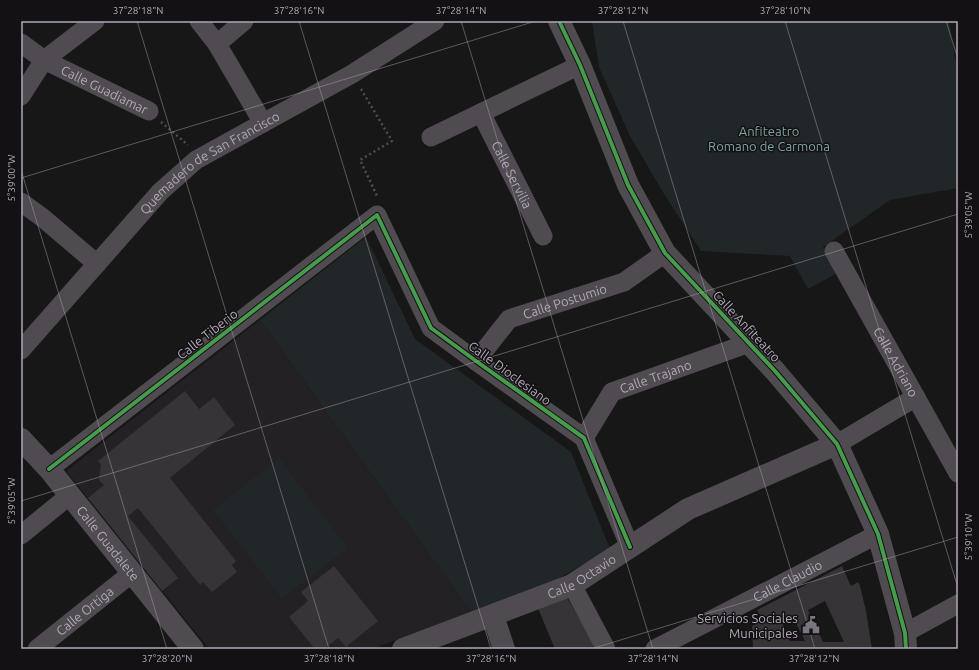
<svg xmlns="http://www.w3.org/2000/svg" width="979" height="670" viewBox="0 0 979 670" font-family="Ubuntu,sans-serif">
  <rect width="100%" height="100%" fill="#171717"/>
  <path fill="#232123" d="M260,320L471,612L372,649H209L66,471Z"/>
  <path fill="#212728" d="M592,21H949L956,63L958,98V188L890,200L823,247L837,273L808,289L790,256L701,251L664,194L630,136L599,67Z
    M366,237L415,339L571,452L610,549L554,581L471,612L260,320Z
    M279,458L348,548L282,599L213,510Z"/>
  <path fill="#363436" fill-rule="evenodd" d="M185,391L199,409L214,397L235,425L170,478L236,561L232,565L237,572L212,592L203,582L200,585L138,508L128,516L178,578L162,591L88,498L104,485L99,480L101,465L98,461Z
    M334,566L378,621L346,647L338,638L324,649H315L289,617L308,601L301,592Z
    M842,566L851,586L858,582L860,586L866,611L872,649H753L752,626L763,620L757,610ZM825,601L844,642H823L808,610ZM793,617L805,641H790L782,622Z
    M566,596L597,649H555L537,606Z"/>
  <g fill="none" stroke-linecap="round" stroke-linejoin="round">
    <path stroke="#504d52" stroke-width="2.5" stroke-dasharray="2 3" stroke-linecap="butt" d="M361,89L392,141L360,160L378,198
      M161,122L188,145"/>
    <g stroke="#4f4b50" stroke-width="19">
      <path d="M199,21L217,44L263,123"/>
      <path id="s1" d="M21,43L44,60L149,111"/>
      <path d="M217,44L244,21"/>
      <path d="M21,96L44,60L95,21"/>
      <path id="s2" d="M481,113L543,236"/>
      <path d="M431,137L580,65"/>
      <path d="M21,202L43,218L97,264"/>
      <path id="s3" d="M834,251L958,473"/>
      <path id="s4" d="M21,350L160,192L196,160L352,74L435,21"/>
      <path id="s5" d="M476,361L509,319L624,282L665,253"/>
      <path id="s6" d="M584,438L612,392L749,343"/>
      <path d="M837,444L916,397"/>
      <path d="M49,469L377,215L431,328L476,361L584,438L630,547"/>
      <path d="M21,535L70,495"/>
      <path d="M572,585L606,649"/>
      <path d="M905,633L958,604"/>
      <path id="s7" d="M37,649L132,573"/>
      <path id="s8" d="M655,649L878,534"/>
    </g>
    <g stroke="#4f4b50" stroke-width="22">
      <path d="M559,21L580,65L628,185L665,253L775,371L837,444L878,534L905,633L906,649"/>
      <path id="s9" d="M21,439L49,469L193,649"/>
      <path d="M493,616L504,649"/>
      <path id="s10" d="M403,649L572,585L688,509L837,444"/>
    </g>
    <g stroke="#131113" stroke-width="6">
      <path id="cycleway" d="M559,21L580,65L628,185L665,253L775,371L837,444L878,534L905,633L906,649
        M49,469L377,215L431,328L476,361L584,438L630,547"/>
    </g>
    <use href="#cycleway" stroke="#469c4c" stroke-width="4"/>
  </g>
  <path fill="none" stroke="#b3a8b8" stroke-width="1" stroke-opacity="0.45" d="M137,21L329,649M299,21L491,649M461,21L653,649M623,21L815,649M785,21L958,588M946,21L958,59M21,170L167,649M21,178L536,21M21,501L958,214M591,649L958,537"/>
  <defs>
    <g id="civic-bare" transform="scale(1.38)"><path d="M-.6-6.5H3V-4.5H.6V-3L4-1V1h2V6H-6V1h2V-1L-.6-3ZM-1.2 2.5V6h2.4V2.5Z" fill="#7c7580" stroke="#131113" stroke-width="2.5" paint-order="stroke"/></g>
  </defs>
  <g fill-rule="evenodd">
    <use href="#civic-bare" x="811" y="625"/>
  </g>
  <g text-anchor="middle" stroke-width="3" stroke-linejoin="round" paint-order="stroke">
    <g font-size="13" fill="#b3a8b8" stroke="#131113">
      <text dy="5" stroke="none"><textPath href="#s1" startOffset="96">Calle Guadiamar</textPath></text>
      <text dy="5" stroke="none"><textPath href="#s4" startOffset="268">Quemadero de San Francisco</textPath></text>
      <text dy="5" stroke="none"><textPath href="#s2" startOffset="69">Calle Servilia</textPath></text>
      <text dy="5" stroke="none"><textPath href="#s5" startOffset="112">Calle Postumio</textPath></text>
      <text transform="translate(747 326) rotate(47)" y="5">Calle Anfiteatro</text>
      <text transform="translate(207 334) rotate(-38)" y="5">Calle Tiberio</text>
      <text dy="5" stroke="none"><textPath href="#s3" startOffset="127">Calle Adriano</textPath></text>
      <text transform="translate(510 373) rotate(36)" y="5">Calle Dioclesiano</text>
      <text dy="5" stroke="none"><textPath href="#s6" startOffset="100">Calle Trajano</textPath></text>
      <text dy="5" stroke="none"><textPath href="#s9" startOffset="136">Calle Guadalete</textPath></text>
      <text dy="5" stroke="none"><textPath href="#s10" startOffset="193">Calle Octavio</textPath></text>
      <text dy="5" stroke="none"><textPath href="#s8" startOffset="149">Calle Claudio</textPath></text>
      <text dy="5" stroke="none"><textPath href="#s7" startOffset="61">Calle Ortiga</textPath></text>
    </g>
    <g font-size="13" fill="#7ea3a4" stroke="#131113">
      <text x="769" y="136">Anfiteatro<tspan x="769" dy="15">Romano de Carmona</tspan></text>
    </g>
    <g font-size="13" fill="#b3a8b8" stroke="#131113" text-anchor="end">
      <text x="798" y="623">Servicios Sociales<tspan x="798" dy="15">Municipales</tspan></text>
    </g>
  </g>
  <rect width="979" height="670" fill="none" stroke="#131113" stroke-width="44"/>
  <rect x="22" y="22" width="935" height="626" fill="none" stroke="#b3a8b8" stroke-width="1.5"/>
  <g font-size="10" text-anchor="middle" fill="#b3a8b8">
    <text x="138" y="14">37°28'18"N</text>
    <text x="299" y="14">37°28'16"N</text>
    <text x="461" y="14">37°28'14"N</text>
    <text x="623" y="14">37°28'12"N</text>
    <text x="785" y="14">37°28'10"N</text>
    <text transform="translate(11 178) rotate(-90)" y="4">5°39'00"W</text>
    <text transform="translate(968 215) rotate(-90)" y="4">5°39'05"W</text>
    <text transform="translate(11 501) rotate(-90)" y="4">5°39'05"W</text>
    <text transform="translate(968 537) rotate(-90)" y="4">5°39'10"W</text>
    <text x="167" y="662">37°28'20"N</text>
    <text x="329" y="662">37°28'18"N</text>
    <text x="491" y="662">37°28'16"N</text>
    <text x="653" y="662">37°28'14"N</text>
    <text x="814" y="662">37°28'12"N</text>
  </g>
</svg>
